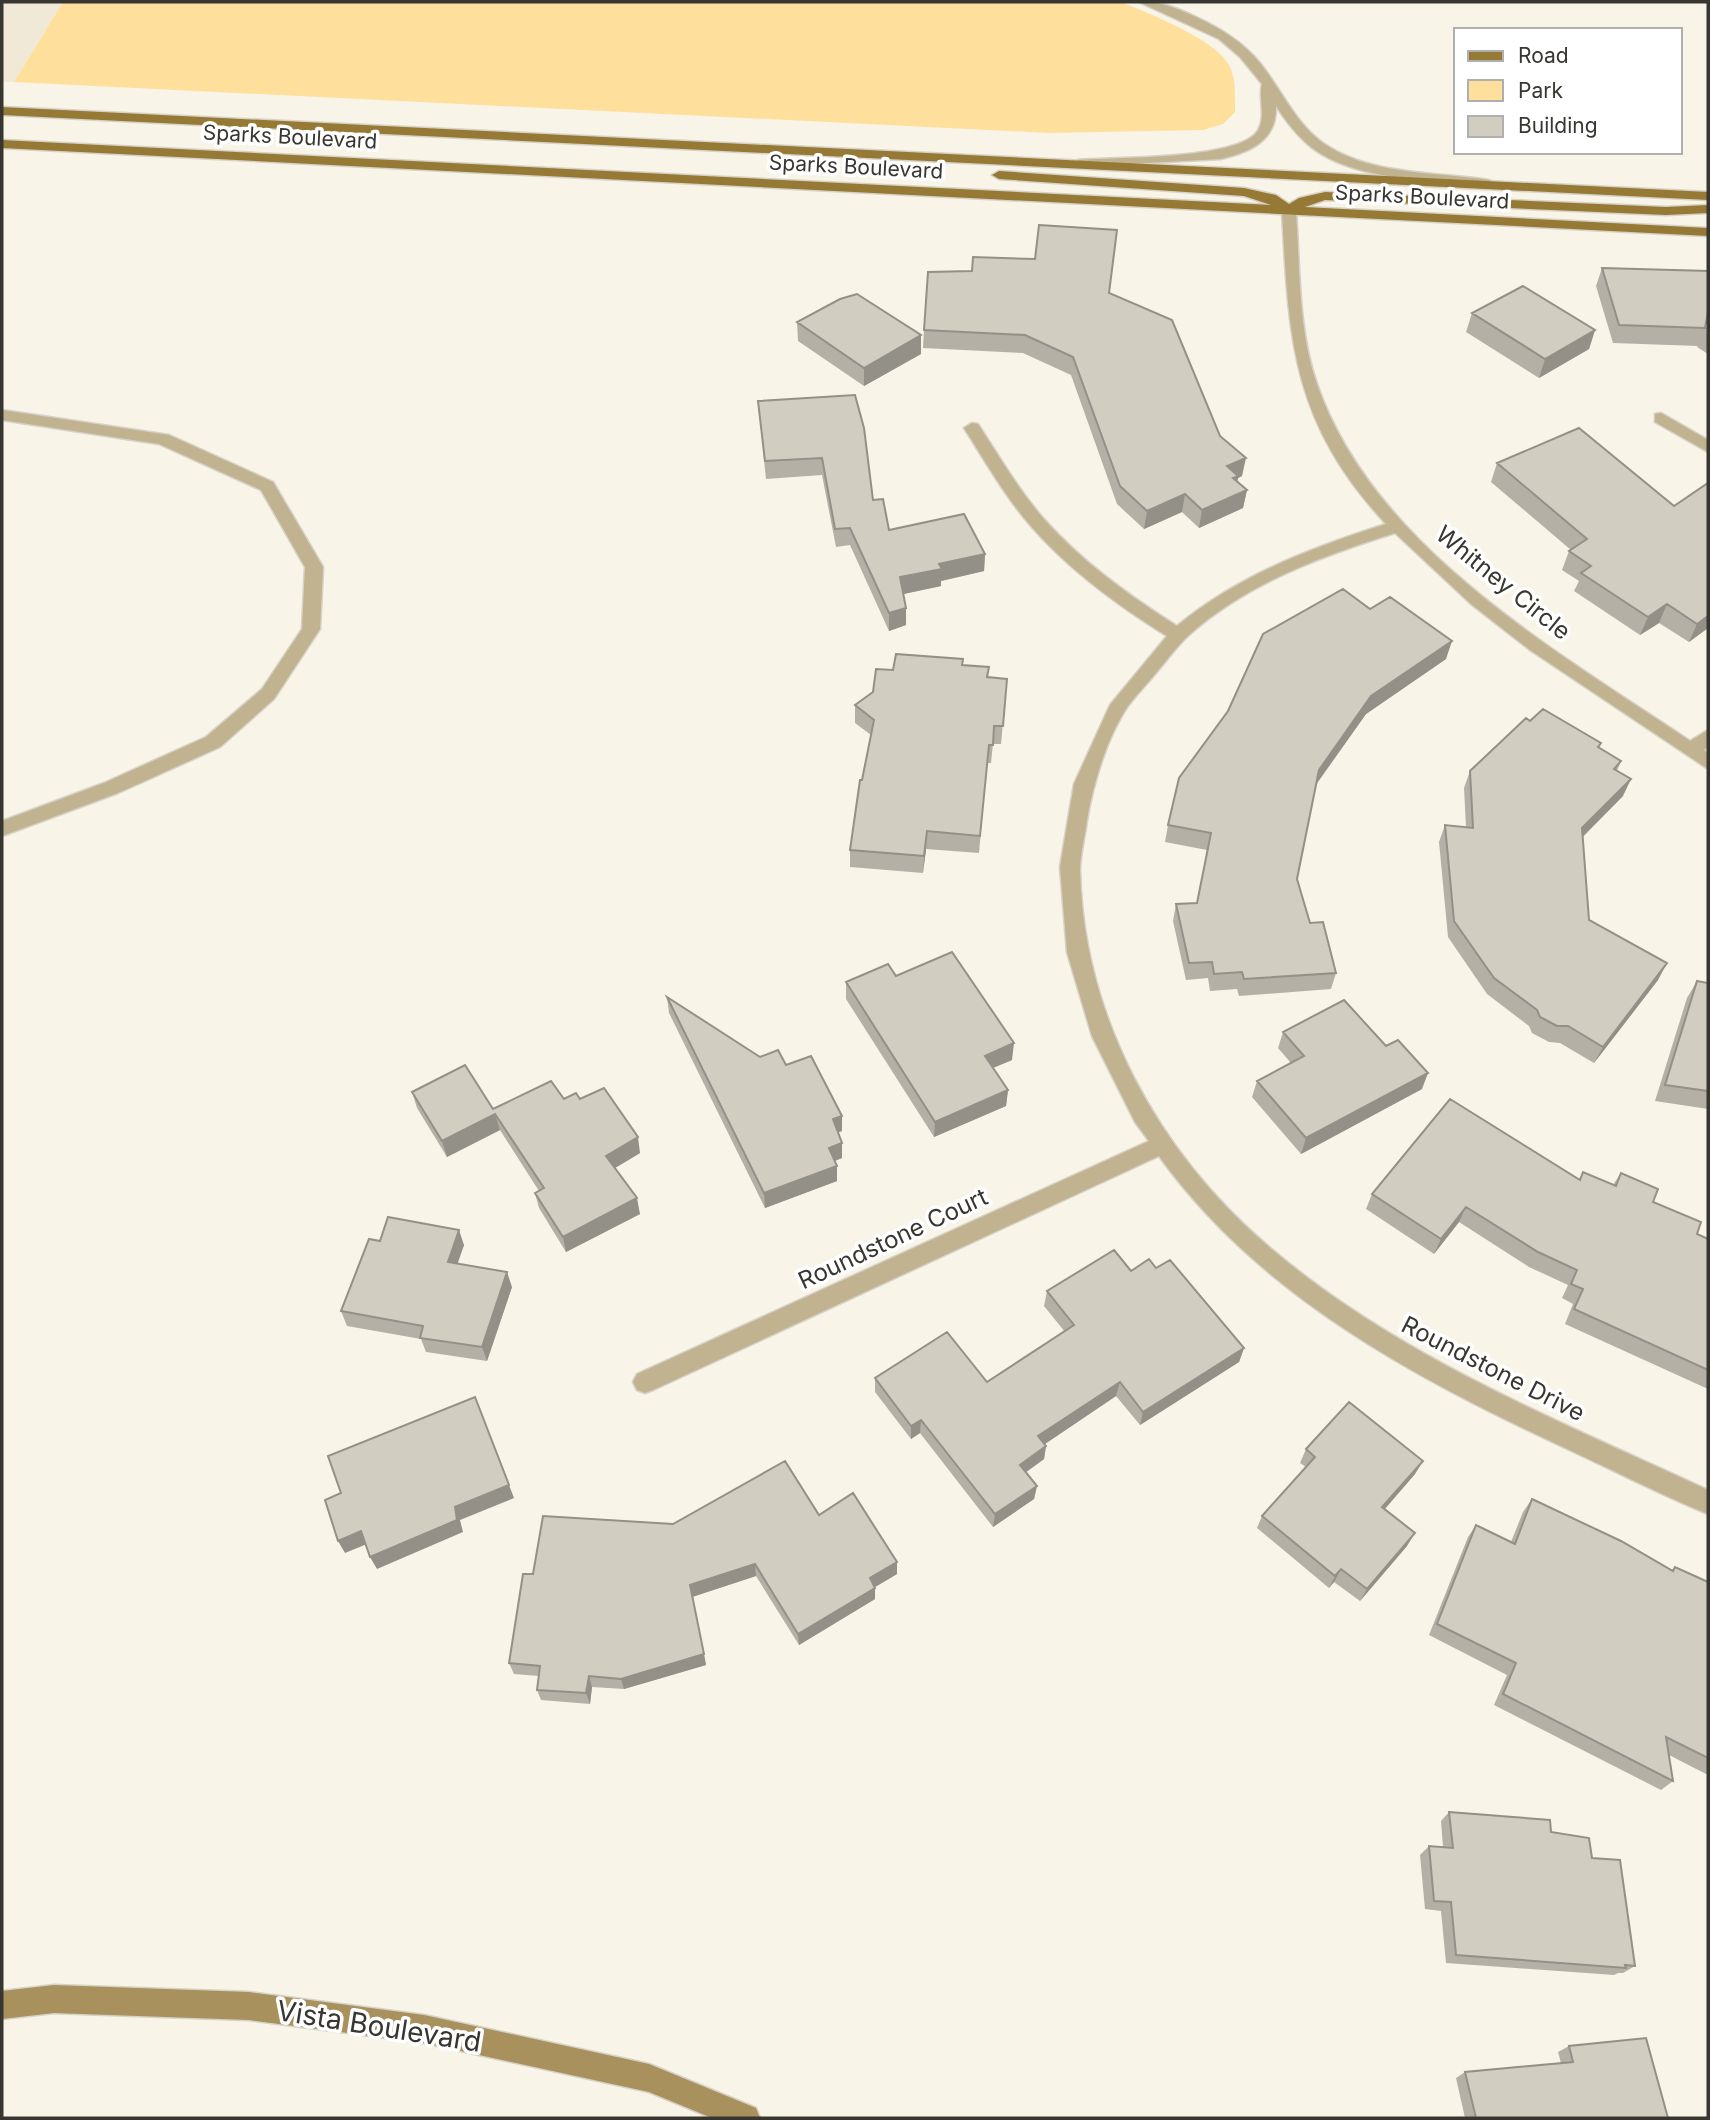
<svg xmlns="http://www.w3.org/2000/svg" width="1710" height="2120" viewBox="0 0 1710 2120" font-family="Inter,sans-serif">
  <rect width="100%" height="100%" fill="#f9f4e8"/>
  <path fill="#f1e9d7" d="M2,2H63L14,82H2Z"/>
  <path fill="#fee09c" d="M63,2H1121C1148,13 1221,41 1231,69C1236,82 1235,98 1235,112L1223,124L1203,130L1049,133L14,82Z"/>
  <g fill="none" stroke-linecap="round" stroke-linejoin="round">
    <g stroke="#d6d2c7" stroke-width="3">
      <path id="minor" d="M1289,207L1296,211C1300,268 1298,330 1317,384C1373,547 1555,650 1690,741L1708,730V747L1704,750L1708,753V769L1530,650L1471,604L1395,533C1322,556 1247,583 1189,635C1177,646 1167,660 1156,673C1147,684 1137,694 1128,706C1107,737 1093,784 1087,820C1085,837 1080,854 1080,870C1083,1016 1158,1152 1268,1246C1396,1356 1557,1420 1708,1490V1514C1659,1494 1611,1469 1563,1447C1412,1376 1259,1295 1159,1156L653,1390L645,1393L637,1390L633,1382L637,1374L1149,1141L1135,1122L1092,1036L1067,952L1060,867L1074,784L1110,705L1167,636C1117,605 1069,570 1030,525C1005,496 985,461 964,428L972,423L978,424C999,456 1018,489 1043,518C1081,561 1128,595 1177,626C1239,575 1311,548 1386,524C1292,422 1289,342 1282,211Z
        M2,410L169,435L273,482L323,567L320,629L274,699L220,747L118,793L2,836V821L104,783L206,737L262,689L302,629L305,567L261,490L159,444L2,420Z
        M1661,413L1708,440V452L1655,422V414Z"/>
    </g>
    <g stroke="#d6d2c7" stroke-width="3">
      <path id="tertiary" d="M1139,2C1160,1 1177,8 1196,17C1220,28 1243,42 1260,63C1281,89 1295,123 1323,143C1368,175 1436,172 1489,180L1496,184L1489,188C1436,181 1354,181 1311,147C1297,136 1286,121 1276,106C1277,141 1250,152 1221,159L1073,167L1071,164L1078,160C1114,157 1236,160 1257,132C1267,117 1258,99 1262,84L1240,57L1219,39Z"/>
    </g>
    <g stroke="#d6d2c7" stroke-width="3">
      <path id="secondary" d="M54,1985L249,1992L424,2015L649,2064L756,2108L760,2118H712L649,2092L424,2043L249,2020L54,2013L2,2019V1991Z"/>
    </g>
    <g stroke="#d6d2c7" stroke-width="3">
      <path id="primary" d="M2,107L1708,192V200L2,115Z
        M2,140L1271,205L1244,196L999,179L992,175L999,171L1244,188L1276,195L1289,204L1299,198L1325,192L1666,207L1708,205V213L1666,215L1325,200L1305,207L1708,228V236L2,148Z"/>
    </g>
    <use href="#minor" fill="#c1b290" fill-rule="evenodd"/>
    <use href="#tertiary" fill="#c1b290" fill-rule="evenodd"/>
    <use href="#secondary" fill="#a8915d" fill-rule="evenodd"/>
    <use href="#primary" fill="#957934" fill-rule="evenodd"/>
  </g>
  <path fill="#b5b0a6" d="M1602,268L1705,328L1708,326V354L1697,347L1698,346L1613,343L1596,286Z
    M972,271L1110,293L1220,436L1242,476L1238,478L1237,482L1247,490L1243,508L1199,528L1182,512L1144,529L1117,504L1071,375L1023,353L923,348L924,330Z
    M1472,313L1595,330L1589,349L1539,378L1466,332Z
    M797,322L921,354L864,386L798,341Z
    M758,401L873,500L889,530L985,554L984,571L941,581V586L903,594L906,608V625L889,631L850,545L836,547L822,475L766,479Z
    M1497,463L1708,628L1689,642L1659,623L1640,635L1574,591L1579,581L1562,570L1569,551L1571,550L1491,482Z
    M1370,609L1446,659L1366,714L1316,785L1297,879L1310,923L1336,973L1331,989L1239,996L1237,989L1210,991L1208,978L1186,980L1173,921L1176,904L1197,903L1207,850L1165,842L1168,825Z
    M963,659V665L989,667L988,678L1007,679L1001,744H993L991,763H987L979,853L926,849L923,873L850,867V850L871,735L855,723V705L873,692L893,670Z
    M1530,721L1601,743L1599,748L1621,761L1617,771L1623,796L1583,837L1589,920L1658,980L1594,1063L1560,1043L1549,1042L1532,1033L1529,1026L1487,994L1448,937L1439,842L1445,825L1466,827L1464,788L1470,771Z
    M896,976L1012,1060L993,1068L1008,1090L1006,1106L934,1137L846,999V982Z
    M1697,981L1708,983V1109L1655,1101L1687,998Z
    M667,997L760,1057L786,1065L842,1116V1131L838,1132L842,1158L835,1161L837,1181L765,1208L669,1013Z
    M1283,1032L1422,1089L1301,1154L1252,1097L1257,1081L1291,1063L1278,1048Z
    M412,1092L493,1109L564,1099H580L640,1153L615,1168L640,1214L566,1252L539,1208L535,1193L539,1191L500,1130L447,1157L417,1108Z
    M1583,1172L1613,1185L1621,1173L1653,1202L1697,1234L1708,1239V1389L1565,1324L1573,1304L1562,1298L1568,1285L1529,1267L1459,1222L1434,1254L1366,1209L1372,1194L1579,1179Z
    M380,1241L464,1245L457,1263L512,1287L487,1361L426,1352L421,1339L347,1326L341,1311Z
    M1156,1268L1244,1348L1239,1362L1140,1425L1116,1396L1045,1444L1046,1446L1044,1459L1026,1472L1037,1486L1034,1499L993,1527L920,1433L911,1439L875,1392V1378L987,1382L1065,1332L1044,1306L1047,1291L1131,1271Z
    M1306,1449L1415,1474L1385,1509L1407,1546L1360,1601L1334,1582L1329,1588L1257,1528L1262,1516L1306,1467L1300,1463Z
    M1532,1499L1672,1570L1675,1567L1708,1582V1775L1669,1755L1673,1781L1661,1790L1494,1705L1507,1675L1429,1635L1468,1537L1476,1525L1511,1542L1523,1512Z
    M819,1515L897,1562V1574L875,1587V1599L799,1645L756,1576L692,1597L706,1665L624,1689L592,1687L590,1704L541,1700L537,1690L539,1676L514,1674L509,1663L533,1574L673,1524Z
    M1449,1812L1551,1832L1592,1858L1635,1966L1623,1973H1618L1614,1975L1446,1963L1441,1911L1425,1909L1420,1855L1429,1846L1443,1847L1441,1821Z
    M1569,2046L1668,2118H1465L1456,2078L1465,2072L1561,2063L1558,2052Z"/>
  <path fill="#939087" d="M1595,330L1589,349L1539,378L1545,359Z
    M921,335V354L864,386V368Z
    M1246,458L1242,476L1238,478L1235,494L1227,466Z
    M1247,490L1243,508L1199,528L1202,510Z
    M1185,494L1182,512L1144,529L1147,511Z
    M985,554L984,571L941,581V586L899,595L900,577L939,564Z
    M1667,604L1659,623L1640,635L1648,617Z
    M906,608V625L889,631V613Z
    M1708,616V628L1689,642L1697,624Z
    M1452,641L1446,659L1366,714L1314,787L1319,770L1371,696Z
    M1631,779L1623,796L1574,845L1582,828Z
    M927,831L926,849L923,873L924,856Z
    M1667,963L1658,980L1594,1063L1603,1047Z
    M1014,1043L1012,1060L983,1072L985,1056Z
    M1428,1073L1422,1089L1301,1154L1306,1138Z
    M1008,1090L1006,1106L934,1137L935,1122Z
    M495,1114L500,1130L447,1157L442,1141Z
    M842,1116V1131L834,1134L833,1119Z
    M638,1137L640,1153L610,1171L606,1156Z
    M842,1143V1158L829,1163V1148Z
    M837,1166V1181L765,1208L764,1193Z
    M637,1198L640,1214L566,1252L563,1237Z
    M1466,1207L1459,1222L1434,1254L1441,1239Z
    M459,1230L464,1245L453,1277L448,1262Z
    M507,1272L512,1287L487,1361L482,1347Z
    M1244,1348L1239,1362L1140,1425L1143,1412Z
    M1120,1382L1116,1396L1036,1450L1038,1436Z
    M921,1420L920,1433L911,1439V1426Z
    M1046,1446L1044,1459L1018,1478L1020,1465Z
    M1423,1461L1415,1474L1375,1520L1382,1507Z
    M509,1485L514,1498L460,1520L463,1532L377,1569L370,1557L455,1507Z
    M1037,1486L1034,1499L993,1527L995,1514Z
    M361,1531L367,1544L345,1553L338,1541Z
    M1415,1533L1407,1546L1360,1601L1367,1589Z
    M897,1562V1574L870,1590V1578Z
    M755,1564L756,1576L692,1597L690,1585Z
    M1341,1569L1334,1582L1329,1588L1335,1576Z
    M875,1588V1599L799,1645L798,1634Z
    M704,1654L706,1665L624,1689L621,1679Z
    M589,1676L592,1687L590,1704L586,1693Z"/>
  <path fill="#d2cdc1" stroke="#939087" stroke-width="2" d="M1039,225L1117,230L1109,293L1172,320L1220,436L1246,458L1227,466L1238,476L1233,478L1247,490L1202,510L1185,494L1147,511L1120,486L1073,357L1025,335L924,330L928,272L972,271L973,257L1035,259Z
    M1602,268L1708,271V312L1705,328L1619,325Z
    M1523,286L1595,330L1545,359L1472,313Z
    M857,294L921,335L864,368L797,322L840,299Z
    M855,395L864,428L873,500L883,499L889,530L964,514L985,554L939,564L942,569L900,577L906,608L889,613L850,528L835,529L822,458L765,461L758,401Z
    M1579,428L1674,506L1708,483V616L1697,624L1667,604L1648,617L1581,573L1591,566L1569,551L1587,539L1497,463Z
    M1343,589L1370,609L1390,597L1452,641L1371,696L1319,770L1297,879L1310,923L1323,922L1336,973L1244,979L1242,972L1214,974L1212,962L1189,963L1176,904L1197,903L1211,833L1168,825L1179,778L1228,711L1263,634Z
    M896,654L963,659L962,665L989,667L987,677L1007,679L1003,726H994L993,745H989L980,836L927,831L924,856L850,850L860,780H862L874,720L855,705L873,692L876,669L893,670Z
    M1543,709L1601,743L1598,747L1621,761L1614,769L1631,779L1582,828L1589,920L1667,963L1603,1047L1568,1026H1557L1540,1017L1537,1010L1494,978L1454,921L1445,825L1473,828L1470,771L1526,718L1530,721Z
    M952,952L1014,1043L985,1056L1008,1090L935,1122L846,982L888,964L896,976Z
    M1697,981L1708,983V1091L1665,1085Z
    M667,997L760,1057L778,1050L786,1065L811,1056L842,1116L833,1119L842,1143L829,1148L837,1166L764,1193Z
    M1344,1000L1386,1046L1398,1040L1428,1073L1306,1138L1257,1081L1304,1056L1283,1032Z
    M465,1065L493,1109L551,1081L564,1099L576,1093L580,1099L604,1088L638,1137L606,1156L637,1198L563,1237L535,1193L544,1188L495,1114L442,1141L412,1092Z
    M1450,1099L1580,1180L1583,1172L1616,1186L1621,1173L1658,1189L1653,1202L1701,1222L1697,1234L1708,1239V1370L1574,1309L1583,1289L1571,1284L1577,1270L1538,1252L1466,1207L1441,1239L1372,1194Z
    M388,1217L459,1230L448,1262L507,1272L482,1347L420,1338L423,1326L341,1311L369,1239L380,1241Z
    M1114,1250L1131,1271L1149,1259L1156,1268L1170,1260L1244,1348L1143,1412L1120,1382L1038,1436L1046,1446L1020,1465L1037,1486L995,1514L921,1420L911,1426L875,1378L947,1332L987,1382L1074,1325L1047,1291Z
    M475,1397L509,1485L455,1507L457,1520L370,1557L361,1531L338,1541L325,1500L341,1493L328,1456Z
    M1349,1402L1423,1461L1382,1507L1415,1533L1367,1589L1341,1569L1335,1576L1262,1516L1315,1457L1306,1449Z
    M785,1461L819,1515L853,1493L897,1562L870,1578L875,1588L798,1634L755,1564L690,1585L704,1654L621,1679L589,1676L586,1693L537,1690L540,1666L509,1663L523,1574H533L543,1516L673,1524Z
    M1532,1499L1621,1541L1673,1571L1675,1567L1708,1582V1758L1666,1737L1673,1781L1503,1694L1516,1663L1437,1624L1476,1525L1515,1544Z
    M1449,1812L1550,1820L1551,1832L1589,1838L1592,1858L1620,1860L1635,1966L1625,1965L1626,1968L1456,1955L1451,1902L1434,1901L1429,1846L1453,1848Z
    M1646,2038L1668,2118H1476L1465,2072L1573,2062L1569,2046Z"/>
  <g text-anchor="middle" stroke-width="7" stroke-linejoin="round" paint-order="stroke">
    <g font-size="21" fill="#383631" stroke="#fff">
      <text transform="translate(290 137) rotate(3)" y="7">Sparks Boulevard</text>
      <text transform="translate(856 167) rotate(3)" y="7">Sparks Boulevard</text>
      <text transform="translate(1422 197) rotate(3)" y="7">Sparks Boulevard</text>
    </g>
    <g font-size="24" fill="#383631" stroke="#fff">
      <text transform="translate(1503 583) rotate(39)" y="8">Whitney Circle</text>
      <text transform="translate(893 1239) rotate(-25)" y="8">Roundstone Court</text>
      <text transform="translate(1493 1369) rotate(27)" y="8">Roundstone Drive</text>
    </g>
    <g font-size="28" fill="#383631" stroke="#fff">
      <text transform="translate(379 2026) rotate(9)" y="10">Vista Boulevard</text>
    </g>
  </g>
  <rect width="1710" height="2120" fill="none" stroke="#383631" stroke-width="7"/>
  <rect x="1454" y="28" width="228" height="126" fill="#ffffff" stroke="#afafad" stroke-width="2"/>
  <rect x="1468" y="51" width="35" height="10" fill="#957934" stroke="#afafad" stroke-width="2"/>
  <text x="1518" y="63" font-size="21" fill="#383631">Road</text>
  <rect x="1468" y="80" width="35" height="21" fill="#fee09c" stroke="#afafad" stroke-width="2"/>
  <text x="1518" y="98" font-size="21" fill="#383631">Park</text>
  <rect x="1468" y="116" width="35" height="21" fill="#d2cdc1" stroke="#afafad" stroke-width="2"/>
  <text x="1518" y="133" font-size="21" fill="#383631">Building</text>
</svg>
